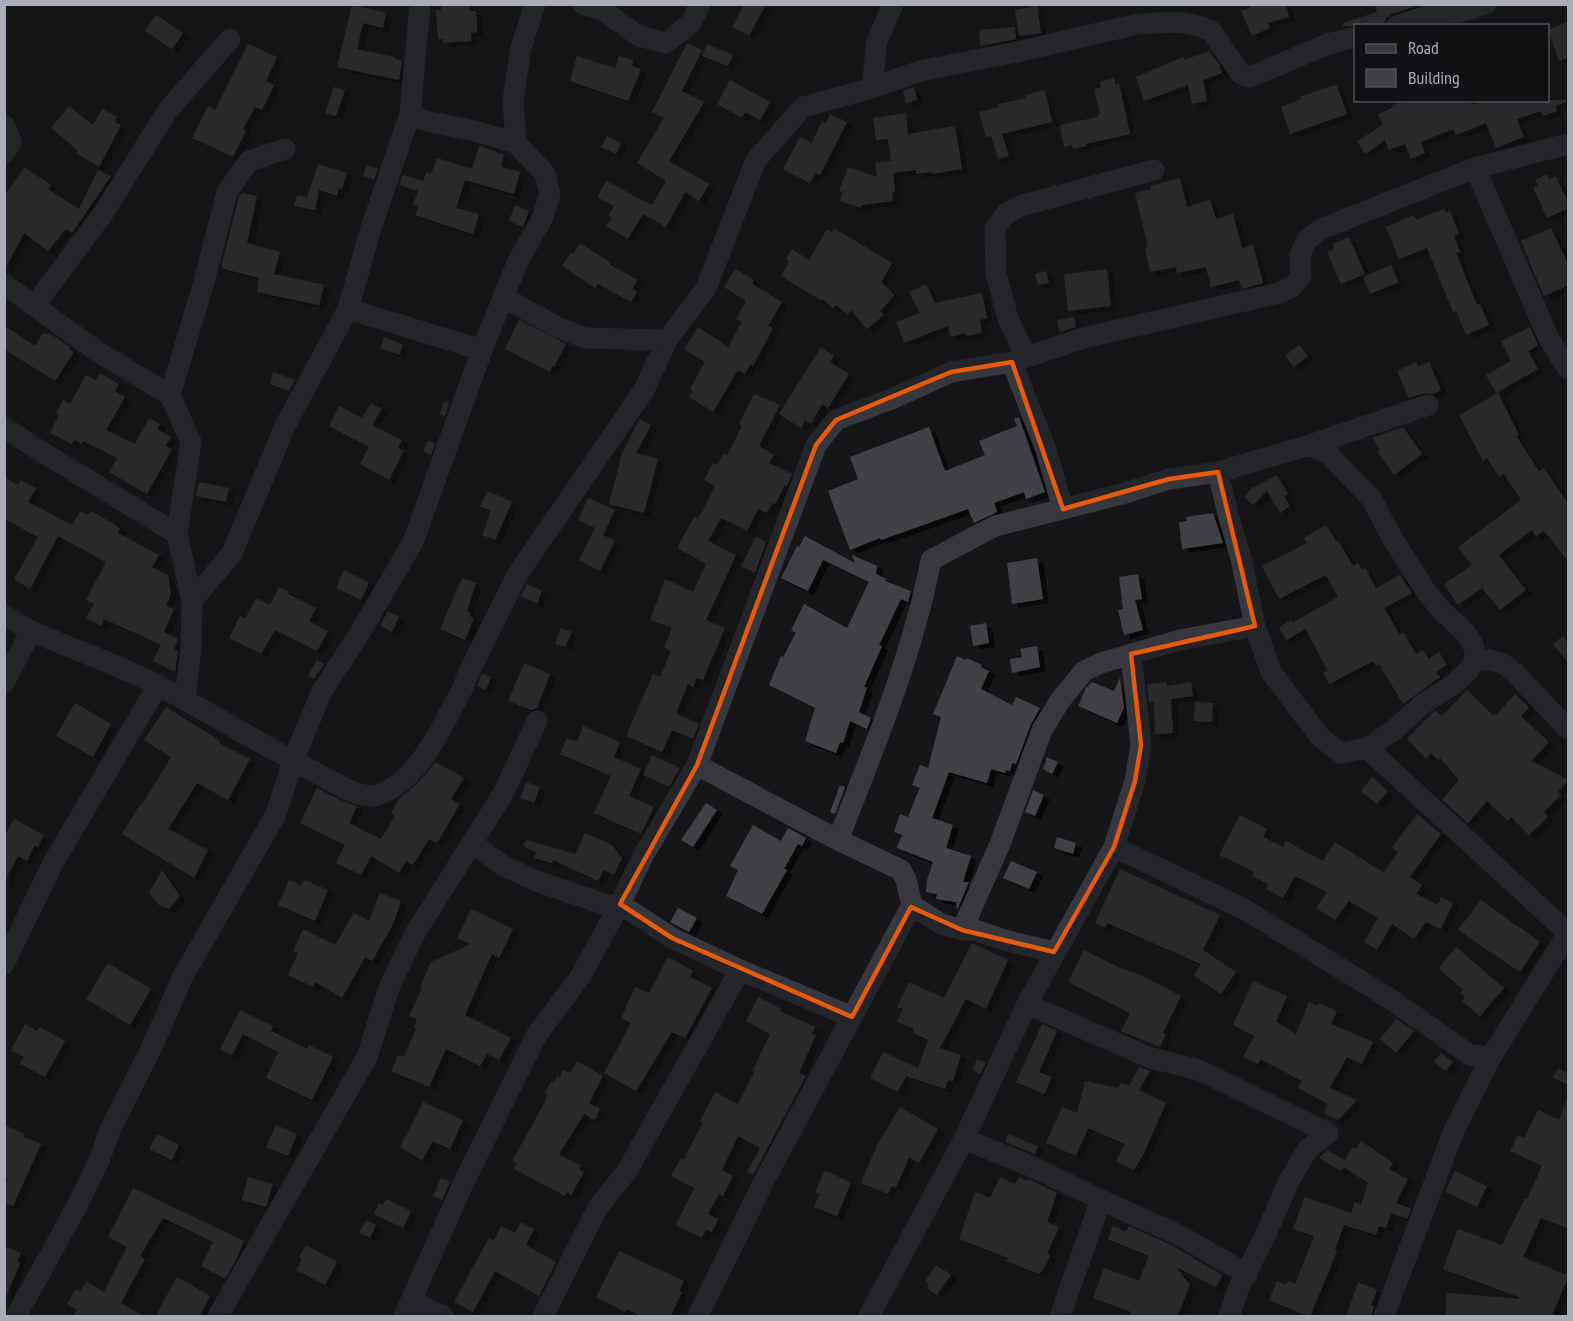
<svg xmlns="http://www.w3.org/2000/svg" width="1573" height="1321" viewBox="0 0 1573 1321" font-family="'PT Sans Narrow',sans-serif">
  <defs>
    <filter id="shadow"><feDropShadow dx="6" dy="4" stdDeviation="0" flood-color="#0009"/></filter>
  </defs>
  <rect width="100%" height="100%" fill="#161618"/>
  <path fill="#404145" filter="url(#shadow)" d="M469,4L470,11H476L477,27V32L471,33V41L443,43V39H438L436,10H441V5Z
    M744,4H766L749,36L732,27Z
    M1250,4H1286L1289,17L1268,23L1270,28L1252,36L1241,11L1250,8Z
    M1375,4H1412L1413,7L1392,14L1386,18L1384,26H1343V23L1377,12Z
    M352,5L386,13L383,28L363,23L357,49L395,57V59L402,61L399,80L337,67Z
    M1037,6L1041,33L1019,36L1015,10Z
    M156,15L183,33L172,49L145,31Z
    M1569,21V57L1559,61L1548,30Z
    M1015,27L1016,39L980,46L979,30Z
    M687,43L702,50L682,91L704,102L669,161L709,184L699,201L685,192L666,227L643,214L628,239L606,226L612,218L608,216L614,206L597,197L606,181L652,205L666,181L637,163L664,118L652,112Z
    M248,44L277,57L266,81L274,85L262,110L255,107L243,129L246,131L233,157L192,138L208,106L215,110Z
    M707,44L733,55L728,66L702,56Z
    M1209,51L1219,64L1222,73L1203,80L1207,101L1192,104L1188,85L1144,101L1136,77L1183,57L1184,60Z
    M577,56L615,68L619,56L633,60L632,66L641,69L628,101L570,81Z
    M1114,78L1116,85L1119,83L1130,134L1085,144L1086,146L1073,149L1072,145L1064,147L1060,125L1098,117L1097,115L1100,114L1094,89L1101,88L1100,82Z
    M730,80L770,102L760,120L745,112L742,118L717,104Z
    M1334,85L1337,86L1347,114L1290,134L1281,107L1301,99L1300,97Z
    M334,87L345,90L336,116L325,113Z
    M914,87L917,100L906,103L903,91Z
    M1045,90L1052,122L1002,134L1009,156L998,159L991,136L986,137L979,112L999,107L998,104L1026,98L1025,95Z
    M1412,100H1470L1472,105L1483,100H1566V102L1555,106L1557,111L1543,116L1541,111L1517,119L1524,137L1496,148L1486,123L1456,135L1453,129L1421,142L1425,153L1411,159L1405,144L1389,150L1385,140L1365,154L1357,141L1383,125L1378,114L1392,108L1391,106L1402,101L1403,104Z
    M69,106L93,125L102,109L117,117L115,122L121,125L99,167L76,153L77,150L51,128Z
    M906,113L908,134L955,126L962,169L932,174V172L916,174V170L893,173L895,192H892L893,201L862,205L861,208L840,201L843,192L839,191L848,167L877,177L875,163L891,161L888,139L876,140L873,118Z
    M830,114L847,122L820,175L816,173L810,183L783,169L800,137L812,143L822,121L826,123Z
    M607,136L621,143L616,154L601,147Z
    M479,146L504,155L501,167L520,172L514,194L465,180L456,208L479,214L473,234L415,215L418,207L413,205L418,191L399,185L403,175L423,181L426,172L431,174L437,158L472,169Z
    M318,164L347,173L342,189L339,188L337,196L319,190L315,210L294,206L297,195L307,197Z
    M367,165L378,169L374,180L363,176Z
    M24,167L51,185L48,189L79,209L98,170L111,176L72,233L66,229L48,251L24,233L4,271V197Z
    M1547,174L1549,180L1556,177L1569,204V208L1547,218L1533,187L1538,185L1535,180Z
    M1180,178L1187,207L1210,200L1216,219L1233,214L1242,248L1253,245L1263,283L1242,289L1239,280L1211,287L1206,267L1177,273L1176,267L1150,272L1145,248L1148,247L1135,193L1151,189L1150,186Z
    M242,193L257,196L247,243L280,252L274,274L324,285L319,305L257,292L259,278L221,268L239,197Z
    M515,205L529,211L523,227L509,221Z
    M1444,209L1446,213L1450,211L1459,234L1454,236L1460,252L1456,253L1477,305L1480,304L1489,325L1466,335L1456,311L1453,312L1427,248L1399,259L1386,227L1414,215L1416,220Z
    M834,228L892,263L881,282L895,295L880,311L884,315L867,329L851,310L848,315L836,305L833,308L823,300L822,301L781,276L789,262L786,259L792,249L809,260L827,229L832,232Z
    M1551,228L1569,266V285L1544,296L1521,241Z
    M1349,237L1365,274L1341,284L1327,252L1334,249L1333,244Z
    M580,243L611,263L610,265L638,280L632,289L637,292L631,302L598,284L595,288L562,266L571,252L573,254Z
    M1391,265L1399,282L1370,294L1363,277Z
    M735,269L754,280L752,284L782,302L768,326L773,328L753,366L750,364L745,374L738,370L713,412L689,397L693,391L690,389L705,362L684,349L698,327L728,347L742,322L736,319L746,301L724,287Z
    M1107,269L1111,306L1068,311L1064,274Z
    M1046,271L1049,283L1038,285L1035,274Z
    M926,284L935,303L982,293L987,318L980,320L982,333L966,336V333L950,337L948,326L904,343L896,322L920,313L909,292Z
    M1074,317L1076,327L1060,332L1057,320Z
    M519,320L566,344L554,367L552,366L550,372L505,349Z
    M4,326L35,346L43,333L48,335L49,333L70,347L69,349L74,352L55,381L4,349Z
    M1530,327L1538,345L1528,351L1538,369L1496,393L1486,375L1511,361L1501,341Z
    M384,337L403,345L399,355L380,348Z
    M1299,345L1308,356L1294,367L1285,356Z
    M821,347L834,356L830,362L849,374L828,408L822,404L811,424L805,420L801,428L779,414Z
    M1416,362L1418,367L1429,362L1441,390L1433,394L1424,393L1409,398L1397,371Z
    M273,372L295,380L289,391L270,384Z
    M100,373L119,384L115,391L125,397L106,430L135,444L149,418L160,424L157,429L171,437L165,446L172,449L147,494L109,472L117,458L83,441L82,444L74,440L72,444L50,433L59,415L56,413L63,400L70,404L86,375L96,380Z
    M1498,393L1519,435L1516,436L1539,471L1544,468L1569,505V562L1544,531L1536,536L1532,530L1499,555L1526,590L1500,610L1482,588L1458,605L1444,584L1472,565L1458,547L1521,500L1504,474L1499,477L1487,458L1483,461L1459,415Z
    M754,394L780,405L759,446L774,455L769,463L792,474L787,486L785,485L775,504L772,503L767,513L758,509L747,531L721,518L708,541L736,555L706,620L725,628L703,680L697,678L693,687L688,684L676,713L699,724L693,739L672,730L662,752L626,736L653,674L660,677L671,651L664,647L672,628L650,620L665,579L693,592L706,564L677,548L694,517L698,519L715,486L704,480L713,463L717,465L724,453L727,455L742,426L739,424Z
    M444,401L449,403L445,416L440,414Z
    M371,403L382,409L372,425L402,440L398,448L404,451L389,480L360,464L369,447L329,426L339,406L362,418Z
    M1019,417L1045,492L1026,499L1024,492L994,503L997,511L995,513L974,523L968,509L881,540L880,538L850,550L828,491L858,479L850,457L929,427L945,471L985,455L979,441L1017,426L1014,419Z
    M640,419L651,425L636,453L658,459L644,513L609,504L622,453Z
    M1403,427L1422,454L1394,475L1377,452L1380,450L1372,438Z
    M428,441L435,444L431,455L423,451Z
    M1277,475L1288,494L1284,496L1290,506L1280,513L1267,491L1253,505L1244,497L1252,488Z
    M4,477L18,485L21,480L36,488L28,502L72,525L80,511L88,515L91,511L114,524L120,529L118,533L159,555L152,567L168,575L171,594L166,606L174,609L164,632L178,639L174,649L178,651L175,672L153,661L161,645L104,619L101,626L86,618L94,604L86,600L106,562L58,536L30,589L14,579L38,537L4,519Z
    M199,482L229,488L226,502L196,496Z
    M488,491L512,502L495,540L482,535L491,511L480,506Z
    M588,498L615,510L603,535L615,541L600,571L579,560L595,528L578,520Z
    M1213,513L1223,543L1182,549L1179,522L1187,521L1186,517Z
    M1326,525L1336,541L1338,540L1353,566L1358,563L1362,570L1365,568L1376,588L1400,575L1412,593L1384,608L1400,635L1403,632L1416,654L1423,650L1429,659L1439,652L1447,665L1436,672L1440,677L1403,704L1379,664L1376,666L1373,661L1329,684L1323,673L1327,670L1306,629L1286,640L1279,627L1291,620L1292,623L1338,597L1326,575L1279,599L1262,566L1307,543L1304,538Z
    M805,536L855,563L852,555L877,566L876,574L886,579L885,581L911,591L908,602L901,599L879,645L882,646L864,687L867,688L859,712L871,718L867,729L850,721L843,743L840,742L836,753L805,741L815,708L769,685L781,656L783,657L796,633L791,630L804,604L847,628L869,582L823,560L808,591L781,578L797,546L799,547Z
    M756,537L766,542L755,573L741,566Z
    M1037,558L1043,599L1012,604L1007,563Z
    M344,570L369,582L361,600L336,588Z
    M1138,574L1142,599L1135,600L1143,630L1124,635L1118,610L1123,609L1119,577Z
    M462,578L476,583L467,611L471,613L469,616L474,618L465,640L440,629Z
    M527,584L542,591L537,604L521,596Z
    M279,587L289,591L288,594L316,608L309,621L328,631L317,651L275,630L261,654L229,638L240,616L245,619L256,598L270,605Z
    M388,611L399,617L392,632L380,626Z
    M986,623L989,643L973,646L970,626Z
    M561,628L572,632L565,647L555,644Z
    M1563,636L1569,644V664L1553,644Z
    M1037,646L1040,667L1012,673L1010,659L1022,657L1020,649Z
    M957,656L966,660L967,658L982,665L981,667L989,671L981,689L1012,705L1016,697L1040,708L1030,726L1016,764L1012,763L1010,771L1006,770L1005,773L991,769L987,783L949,772L932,818L953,825L946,848L971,856L963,882H969L957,910L956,902L936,899L937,894L926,892L927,880L933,862L897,848L902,835L894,832L900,814L908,817L915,799L920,788L912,785L920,765L928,768L941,717L933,714Z
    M317,660L324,664L314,679L308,676Z
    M524,663L550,674L537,708L531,710L508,701Z
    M482,674L491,677L486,690L477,686Z
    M1120,678L1124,708L1117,723L1078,706L1086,688L1092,682L1114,691Z
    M1166,682L1167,686L1191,682L1193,696L1171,699L1173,733L1155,734L1154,702H1149L1147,684Z
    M1467,690L1493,715L1497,714L1515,694L1529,707L1521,716L1549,742L1531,761L1569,780L1558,792L1561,795L1544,812L1548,817L1529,835L1511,817L1508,821L1487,801L1468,823L1442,800L1459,780L1440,758L1438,760L1431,753L1426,759L1407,739L1432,713L1436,711L1442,716Z
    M1195,702L1213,703L1212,722L1194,721Z
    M75,703L111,724L93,757L56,736Z
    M166,707L220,741L219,743L250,759L228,800L197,783L168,829L208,850L194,878L122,834L140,804L142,805L171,757L144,740Z
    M583,726L620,742L614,757L641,769L629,796L654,807L641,834L594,813L611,776L560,754L567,738L577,742Z
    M652,755L680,768L669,787L643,775Z
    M1047,757L1058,762L1052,774L1043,769Z
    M436,762L464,778L451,799L460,804L437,843L429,839L413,865L406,861L399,873L371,856L361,875L336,863L345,845L300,823L317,788L340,800L357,806L349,823L381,839L395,816L391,813L400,798L417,784Z
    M1372,777L1388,791L1377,804L1361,791Z
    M526,782L540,787L534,803L520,798Z
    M840,785L845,787L835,814L830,812Z
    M1033,790L1044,795L1035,816L1025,812Z
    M706,803L717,810L693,847L681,840Z
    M1417,814L1441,834L1410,877L1422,885L1416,894L1438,905L1441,897L1453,903L1441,929L1426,922L1414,939L1392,924L1377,950L1364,942L1378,918L1349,901L1335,920L1316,908L1327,892L1295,876L1283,898L1266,889L1268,884L1252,876L1254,872L1219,855L1240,815L1267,829L1263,837L1283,847L1286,841L1323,861L1335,842L1384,873L1398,852L1392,848Z
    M14,819L44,835L38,847L35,845L27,861L18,856L4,883V837Z
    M753,825L781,841L788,828L806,838L802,846L798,844L784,869L787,870L762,914L726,896L738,870L730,866Z
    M585,833L612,845L622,858L614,875L604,870L598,881L553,860L552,863L534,858L536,852L523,846L526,840L575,854Z
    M1057,837L1076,843L1073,854L1054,848Z
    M1011,861L1037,872L1029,889L1003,878Z
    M1120,869L1220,915L1203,950L1236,972L1221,994L1194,976L1201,964L1107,923L1105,928L1095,923Z
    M162,870L180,896L169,909L160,906L149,893Z
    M289,880L301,886L304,880L328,890L315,921L278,905Z
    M380,893L401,901L393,924L372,961L365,957L342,998L315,982L313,987L288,975L298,953L293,951L303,929L335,945L354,913L369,921Z
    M1481,900L1540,942L1520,972L1458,930Z
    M678,908L697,918L689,932L670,922Z
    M471,909L513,929L499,958L492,954L465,1015L511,1038L499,1060L487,1054L480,1066L446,1049L429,1087L391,1071L398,1055L404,1057L416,1029L414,1027L417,1019L409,1016L422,988L420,987L431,962L471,944L457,938Z
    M972,943L1008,960L986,1009L966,999L940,1048L961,1055L953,1081L948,1080L945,1089L906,1076L898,1092L870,1078L883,1052L918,1068L928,1040L913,1033L914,1029L897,1022L903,1009L897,1007L909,982L944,998Z
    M1456,947L1504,988L1480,1016L1462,1001L1465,997L1460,993L1463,990L1439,968Z
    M1084,950L1120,968L1142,976L1181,996L1163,1033L1166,1034L1160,1047L1121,1031L1130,1013L1068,982Z
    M668,957L693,971L690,977L712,988L685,1038L672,1032L636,1091L604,1073L631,1023L621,1018L635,987L649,993Z
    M108,963L151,989L130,1025L86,999Z
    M1253,981L1287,996L1276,1022L1296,1034L1309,1002L1318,1006L1319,1003L1337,1011L1331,1024L1373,1042L1362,1064L1347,1057L1330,1088L1357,1100L1338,1120L1324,1113L1328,1104L1298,1088L1302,1081L1260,1059L1258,1064L1243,1057L1254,1036L1233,1025Z
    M758,997L781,1009L780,1011L815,1027L812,1034L816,1035L799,1073L806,1076L753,1175L747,1172L760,1148L738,1136L722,1170L733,1176L723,1196L719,1194L708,1214L718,1219L712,1232L706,1229L702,1238L676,1225L694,1188L671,1176L681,1158L684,1159L703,1122L700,1121L715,1092L738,1104L755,1071L753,1070L770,1034L746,1021Z
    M240,1010L273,1026L271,1031L307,1049L309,1045L333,1057L312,1100L266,1078L278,1052L243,1034L232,1055L220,1049Z
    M1396,1019L1414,1031L1396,1053L1380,1039Z
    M25,1024L37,1031L40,1027L65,1041L45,1077L20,1064L24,1057L11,1050Z
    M1042,1024L1057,1031L1039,1072L1052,1077L1044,1094L1016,1082Z
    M1441,1053L1453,1062L1446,1071L1434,1062Z
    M977,1059L986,1063L980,1074L972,1070Z
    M577,1061L603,1076L589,1103L600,1109L595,1120L584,1114L559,1154L581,1166L579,1169L584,1172L571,1195L567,1192L565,1196L514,1169L517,1164L512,1161L546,1100L547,1095L545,1093L551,1081L554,1082L557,1076L560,1077L563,1070L570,1073Z
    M1139,1067L1150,1071L1139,1090L1166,1103L1144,1153L1134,1170L1116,1161L1125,1144L1088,1128L1076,1156L1046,1143L1062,1107L1077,1113L1085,1081L1118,1088L1121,1082L1129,1086Z
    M1558,1068L1569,1073V1085L1553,1078Z
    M1568,1097L1569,1229L1541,1218L1523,1257L1569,1276L1551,1317H1445L1447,1293L1521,1299V1298L1443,1269L1458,1229L1502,1245L1525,1198L1527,1199L1542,1166L1510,1151L1518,1135L1524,1138L1538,1110L1559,1120Z
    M423,1102L463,1120L450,1149L433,1141L422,1160L400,1147Z
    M900,1107L938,1129L919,1163L909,1157L896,1188L892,1186L888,1194L861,1183L877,1145Z
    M4,1125L25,1134L24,1137L41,1144L13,1206L4,1202V1187L8,1179L4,1178Z
    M276,1125L297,1134L288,1156L266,1147Z
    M157,1134L179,1145L172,1160L149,1149Z
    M1008,1134L1038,1146L1035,1154L1005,1142Z
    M1361,1141L1393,1163L1389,1169L1408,1179L1396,1203L1411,1209L1407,1219L1391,1213L1386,1228L1379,1226L1376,1235L1344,1225L1335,1250L1337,1251L1310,1317L1269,1300L1277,1281L1286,1285L1288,1281L1295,1284L1314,1236L1293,1229L1305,1197L1351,1213L1355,1202L1361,1205L1368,1183L1344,1167L1341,1171L1319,1158L1327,1150L1345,1160L1353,1147L1356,1149Z
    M825,1170L851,1183L837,1216L814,1207L820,1194L815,1192Z
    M1455,1171L1487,1186L1477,1207L1445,1192Z
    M248,1177L273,1184L266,1207L242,1200Z
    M1000,1177L1015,1184L1019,1177L1028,1181V1179L1057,1193L1047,1222L1059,1227L1047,1254L1050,1255L1046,1266L1039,1274L1006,1261L1008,1258L959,1239L975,1192L990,1198Z
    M441,1178L450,1182L442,1200L433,1196Z
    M133,1188L244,1241L237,1258L225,1279L201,1266L213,1242L163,1218L140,1256L145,1259L121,1303L145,1317H73L77,1310L67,1304L76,1289L80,1292L86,1281L104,1292L127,1247L108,1237Z
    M386,1199L411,1211L403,1228L374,1214L379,1203L383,1205Z
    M366,1220L376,1225L370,1238L359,1233Z
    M521,1222L534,1229L526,1245L556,1262L539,1296L495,1271L473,1312L454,1302L489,1238L494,1241L501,1226L515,1233Z
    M1113,1226L1126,1232L1129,1226L1173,1246L1222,1275L1216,1287L1176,1267L1190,1285L1177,1317H1129L1131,1312L1093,1298L1104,1268L1139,1281L1149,1256L1108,1239Z
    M306,1245L337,1262L325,1285L296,1270L302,1259L299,1257Z
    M4,1246L21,1253L17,1262L20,1263L5,1299Z
    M619,1251L684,1281L679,1291L682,1292L670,1317H642L627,1309L625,1312L596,1297Z
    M936,1265L951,1275L937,1295L927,1288L929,1285L925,1282Z
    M177,1277L210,1296L199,1317H155Z
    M1358,1282L1377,1290L1371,1305L1374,1306L1371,1317H1346Z"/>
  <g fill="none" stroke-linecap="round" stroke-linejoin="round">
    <path stroke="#37383d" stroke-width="21" d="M583,4L602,10L639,36L666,43L691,23L700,4
      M1396,26L1433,14L1457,13L1486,4
      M872,88L877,41L893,4
      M410,114L426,121L475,131L516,143
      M4,125L11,142L4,153
      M1475,168L1548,337L1568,369
      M4,284L98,352L170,395L191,442L177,534L192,601
      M503,297L555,326L585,338L667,340
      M35,305L104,212L168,110L230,39
      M348,309L482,350
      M1026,356L1008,319L996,273L995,229L1006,214L1020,206L1154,170
      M1012,362L1046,450L1063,509
      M170,395L204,282L227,192L249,161L285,149
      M4,427L34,447L177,534
      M1218,472L1228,514L1241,558L1255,626L1271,672L1320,737L1341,753L1367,748L1394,730L1424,703L1454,684L1469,670L1476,657L1473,645L1465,632L1441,610L1425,590L1394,541L1371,498L1328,454L1310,445
      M4,615L31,631L4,683
      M31,631C74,650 120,665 161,687C213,714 261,745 313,771C331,780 361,802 380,794C422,778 442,724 463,688L467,676L517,575L644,390L667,340L706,288L756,160L803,107L872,88L920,71L1021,51L1138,24L1179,22L1199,26L1211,31L1241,74L1250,77L1328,44L1356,37
      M1476,657L1502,663L1515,673L1568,729
      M185,699L191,647L192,601L232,553L285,426L348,309L371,228L410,114L420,4
      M697,765L838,840L901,870L906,880L912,905L941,924L962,930H975L1007,941L1054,952
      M838,840C874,748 912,657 931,560L995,526L1122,494L1169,479L1218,472L1310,445L1428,405
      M472,843L502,865L536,881L607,905L620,904L672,938L740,970L852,1017
      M1114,847L1244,909L1392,1000L1470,1055L1491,1057L1568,933L1367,748
      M962,930L1000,844L1042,730L1059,702L1084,671L1101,663L1180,640L1255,626
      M4,964L53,863L158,685
      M1027,1004L1148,1057L1199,1070L1328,1133L1307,1150L1289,1181L1265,1236L1239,1287L1229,1316
      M964,1139L1033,1167L1101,1200L1179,1235L1247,1274
      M412,1301L443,1316
      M16,1316L76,1208L99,1161L110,1130L151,1049L183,976L276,814L293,761L322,691L356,639L413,542L482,350L518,261L542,219L550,194L545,174L516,143L513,100L521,48L535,4
      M218,1316L367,1057L389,988L414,935L504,792L537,721
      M404,1316L463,1184L536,1036L580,977L620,904L643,856L697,765L816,445L836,420L894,398L951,372L1012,362L1083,338L1279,293L1293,286L1301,276L1300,255L1307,240L1321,229L1475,168L1568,144
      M543,1316L598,1207L627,1171L740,970
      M698,1316L765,1179L912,905
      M869,1316L964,1139L1027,1004L1114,847L1135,781L1141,745L1131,654
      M1060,1316L1101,1200
      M1384,1316L1453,1133L1491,1057"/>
  </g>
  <path d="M0 0H1573V1321H0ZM1012,362L1063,509L1169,479L1218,472L1255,626L1131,654L1141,745L1135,781L1114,847L1054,952L962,930L911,907L852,1017L672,938L620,904L697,765L816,445L836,420L951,372Z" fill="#161618" fill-opacity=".55" fill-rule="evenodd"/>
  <path fill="none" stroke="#e8590c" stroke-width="4.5" stroke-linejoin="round" d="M1012,362L1063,509L1169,479L1218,472L1255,626L1131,654L1141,745L1135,781L1114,847L1054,952L962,930L911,907L852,1017L672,938L620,904L697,765L816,445L836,420L951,372Z"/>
  <rect width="1573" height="1321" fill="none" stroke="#a8adb8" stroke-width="12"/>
  <rect x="1354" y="24" width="195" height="78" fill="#111113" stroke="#4d4f55" stroke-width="1.5"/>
  <rect x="1366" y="44" width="30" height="9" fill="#37383d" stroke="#4d4f55" stroke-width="1.5"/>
  <text x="1408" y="54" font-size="18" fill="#a8adb8">Road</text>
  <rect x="1366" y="69" width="30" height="18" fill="#404145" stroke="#4d4f55" stroke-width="1.5"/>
  <text x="1408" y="84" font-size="18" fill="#a8adb8">Building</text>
</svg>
